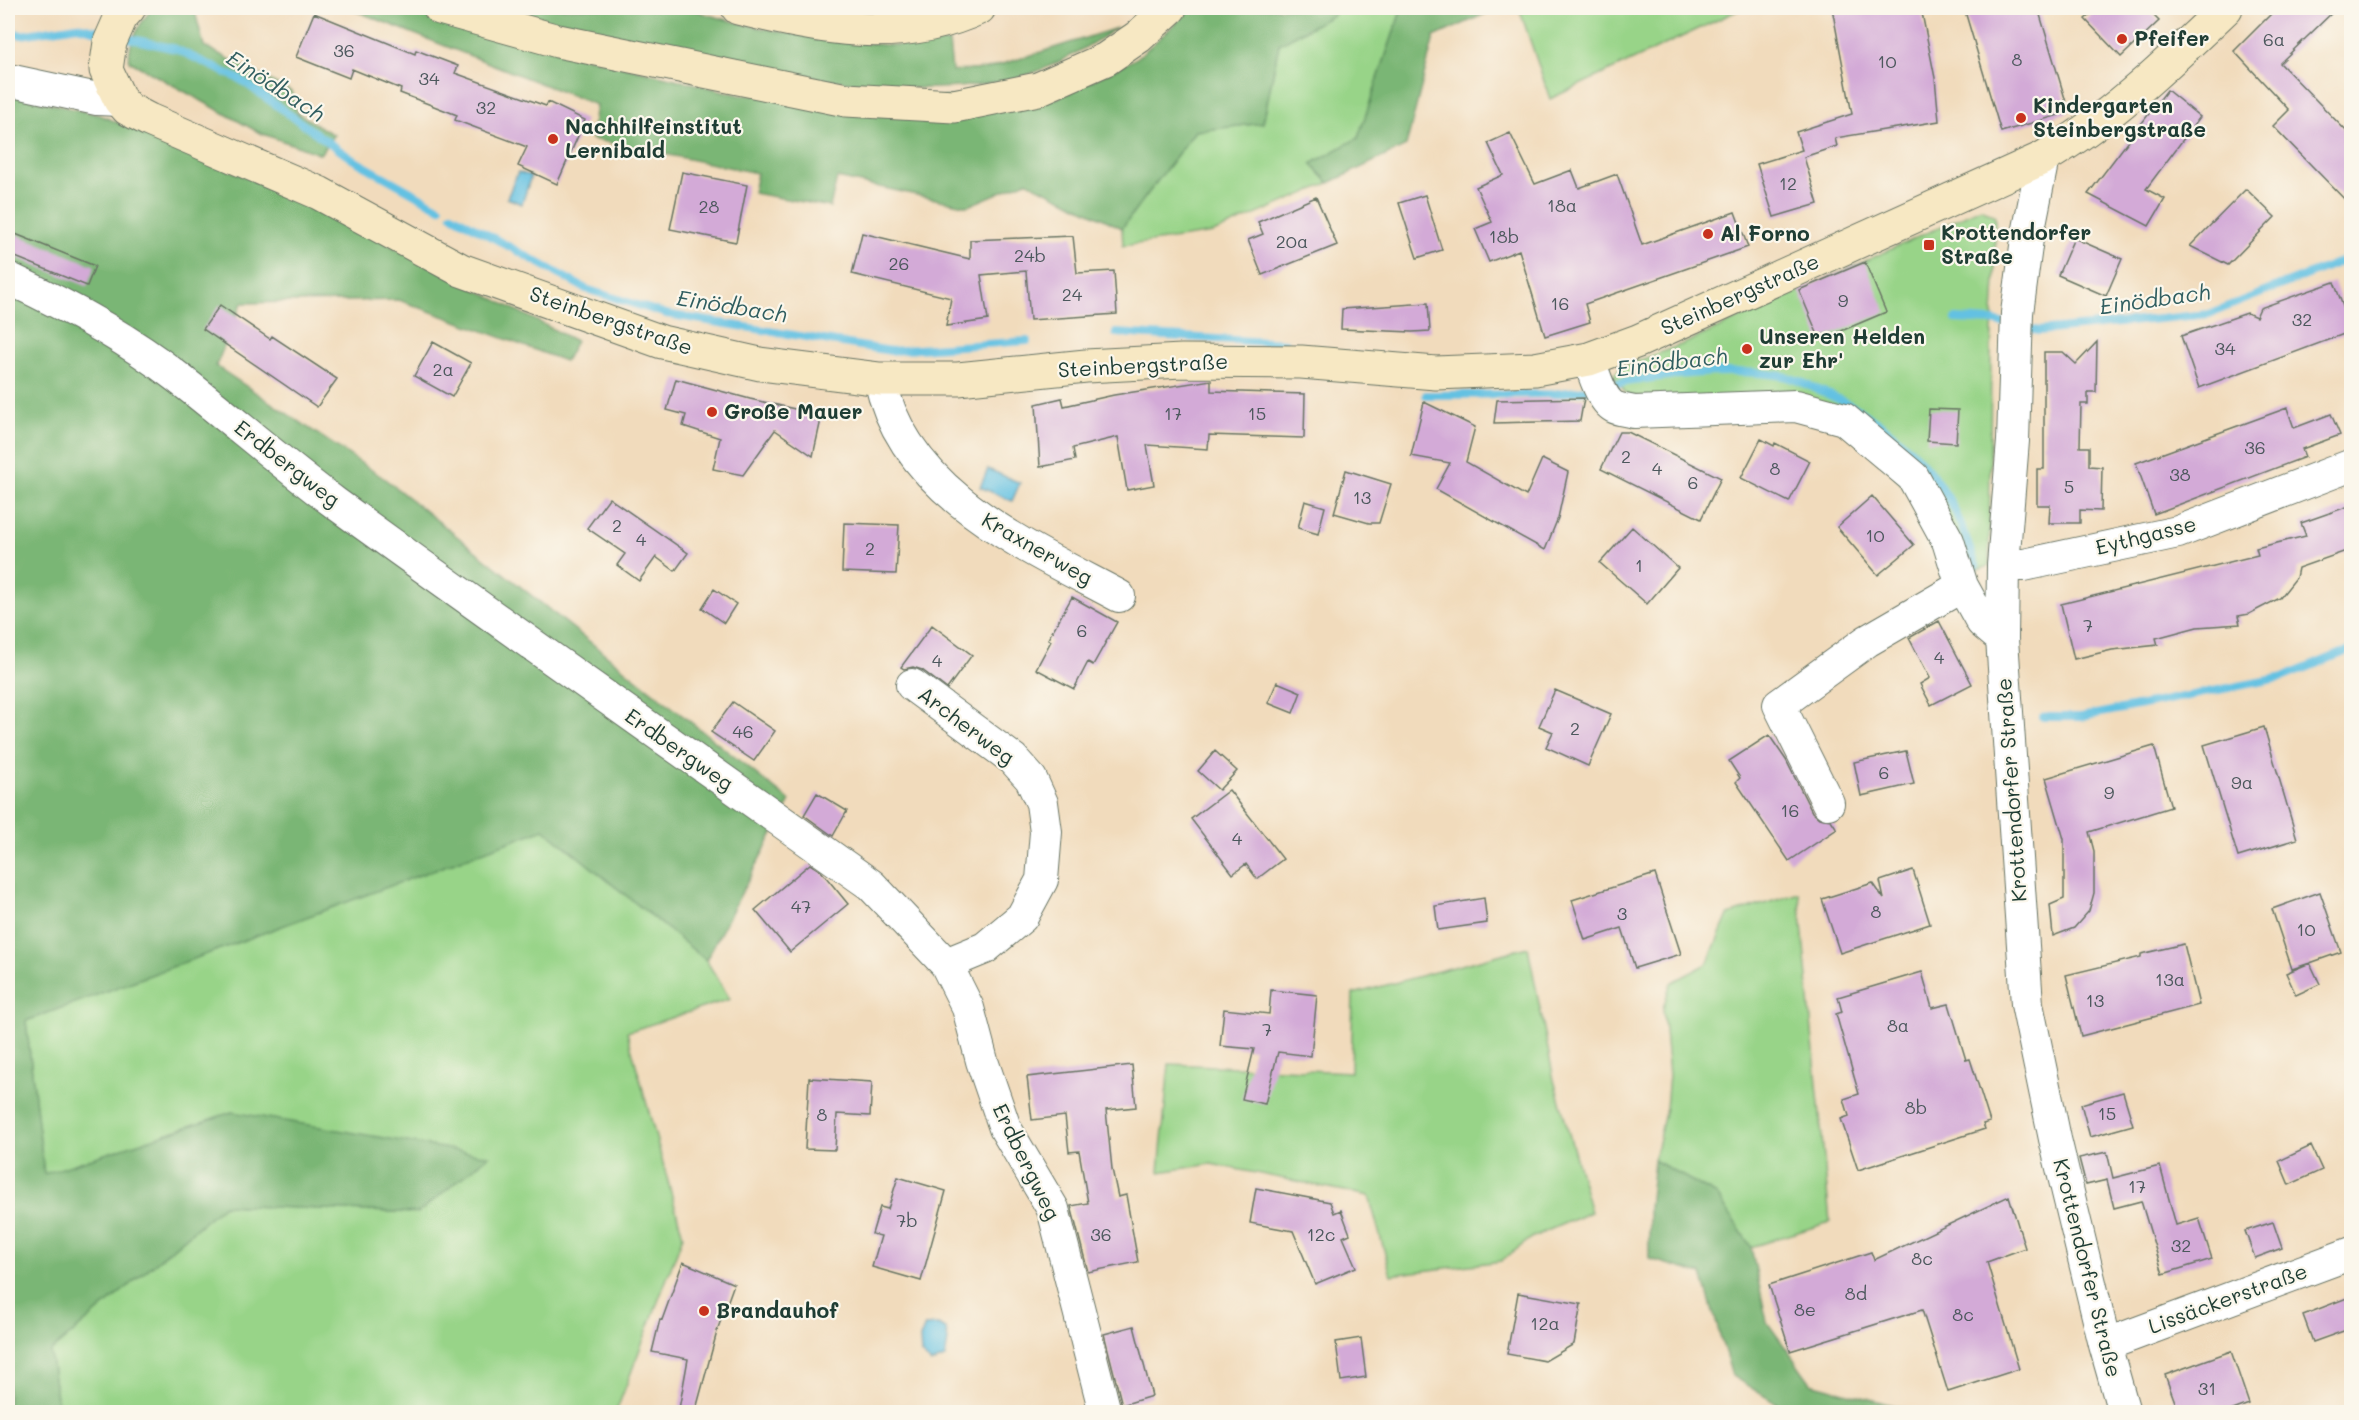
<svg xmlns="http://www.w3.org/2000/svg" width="2359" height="1420" viewBox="0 0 2359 1420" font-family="Mali,sans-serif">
  <rect width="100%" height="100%" fill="#fbf7ec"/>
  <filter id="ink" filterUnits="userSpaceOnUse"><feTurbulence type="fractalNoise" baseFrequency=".0167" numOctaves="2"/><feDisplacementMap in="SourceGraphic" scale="12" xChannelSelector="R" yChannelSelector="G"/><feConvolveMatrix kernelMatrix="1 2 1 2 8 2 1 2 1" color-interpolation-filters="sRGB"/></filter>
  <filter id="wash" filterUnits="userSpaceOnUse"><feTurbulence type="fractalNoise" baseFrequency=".008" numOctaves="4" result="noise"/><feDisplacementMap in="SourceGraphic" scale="24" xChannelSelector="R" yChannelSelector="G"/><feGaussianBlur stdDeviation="1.35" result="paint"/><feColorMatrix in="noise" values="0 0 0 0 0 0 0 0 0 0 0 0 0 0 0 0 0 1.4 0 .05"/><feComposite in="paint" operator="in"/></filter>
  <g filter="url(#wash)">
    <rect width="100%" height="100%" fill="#f1dbbc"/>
    <path fill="#98d488" stroke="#5c885e" stroke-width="1.5" d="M1335,8H1402L1358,138L1312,164L1329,183L1213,233L1123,246L1122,228L1195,131L1263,123L1279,44L1335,14Z
      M1519,8H1743L1550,99Z
      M1981,208L1995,216V280L1991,349L1989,566L1969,573L1848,413L1676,403L1627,395L1613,375L1622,367L1688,342Z
      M544,829L706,960L730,999L627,1032L683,1236L616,1412H59L50,1352L224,1205L417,1213L232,1112L44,1175L26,1021Z
      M1799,893L1830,1222L1751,1247L1717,1195L1654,1160L1666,1108L1669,1075L1663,1008L1671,983L1707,964L1728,915Z
      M1528,947L1554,1080L1591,1212L1533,1237L1501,1261L1391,1275L1369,1196L1211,1164L1159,1172L1169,1064L1351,1072L1353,994Z"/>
    <path fill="#7ab674" stroke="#4c7a54" stroke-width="1.5" d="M153,8H194L204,46L292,92L297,113L334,135L320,154L260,133L129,61C128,42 140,22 153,8Z
      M348,8H397L467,28L740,95L1058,98L1137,58L1185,15L1189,8H1335V14L1279,44L1263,123L1195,131L1122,228L1026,181L968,206L837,178L830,207L753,193L757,173L591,139L596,105Z
      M499,8H687C751,29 822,41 889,45C909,46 929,43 949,42L952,71L987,69L1117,28C1087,47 1054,68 1020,77C953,94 899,89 831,80C719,67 608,38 499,8Z
      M1402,8H1498L1434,37L1406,146L1329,183L1311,164L1358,138Z
      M8,94L100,115L316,207L576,341L565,361L399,300L242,303L216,366L385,479L790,801L706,960L544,829L26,1021L44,1174L232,1112L489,1156L418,1213L224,1205L50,1352L59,1412H8Z
      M1654,1160L1717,1195L1751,1247L1767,1322L1811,1383L1918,1412H1790L1732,1376L1702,1274L1649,1259V1208Z"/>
    <path fill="#64c1e2" stroke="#427f8b" stroke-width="1.5" d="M518,172L531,176L522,204L507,198Z
      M988,469L1020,483L1012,501L980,487Z
      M938,1325L946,1329L948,1341L945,1358L931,1363L921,1354L920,1338L925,1326Z"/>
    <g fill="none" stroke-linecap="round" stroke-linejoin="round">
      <path stroke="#64c1e2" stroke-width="8" d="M8,30L21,35L77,26L107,33
        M119,36L176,49L241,80L352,159L440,208
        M452,215L586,289L666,314L891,351L1027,341
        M1956,319L1992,321L2039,331L2209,314L2352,257
        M1116,333L1285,343
        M1606,386C1658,375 1730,367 1783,376C1795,378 1809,386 1821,391C1876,415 1916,446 1948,498C1960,517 1967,544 1976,565
        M1426,395L1552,394L1593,389
        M2043,717H2081L2284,677L2352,649"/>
    </g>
    <g id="blocks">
      <path fill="#d3aad7" d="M1832,8H1921L1935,78L1939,121L1835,138L1837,146L1804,157L1818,204L1774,217L1757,164L1802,150L1796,132L1852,114Z
        M1964,8H2038L2069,112L2001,132Z
        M2098,8H2146L2159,21L2121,57L2085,19Z
        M2277,8H2337L2280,63L2352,137V207L2273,126L2289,110L2234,51Z
        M314,13L415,54L416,50L458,66L455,73L546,106L548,102L585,120L557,184L518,166L527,147L455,120L457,115L400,93L401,89L352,69L349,78L296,57Z
        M2167,90L2200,117L2146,189L2165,199L2149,226L2088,194Z
        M1510,133L1535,184L1572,170L1579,188L1617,174L1642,245L1735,212L1748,247L1585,304L1590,322L1545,336L1519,250L1489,262L1475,229L1492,222L1476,187L1503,175L1488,143Z
        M682,172L747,185L736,242L670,229Z
        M2246,189L2275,217L2228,265L2190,246Z
        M1425,195L1442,250L1417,258L1399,203Z
        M1316,197L1337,245L1262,275L1248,240L1263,234L1258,222Z
        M8,231L95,266L87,286L8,254Z
        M862,233L970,259V240L1073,236L1077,273L1114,271L1117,314L1030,320L1026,271L981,275L988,320L946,326L951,298L852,274Z
        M2074,238L2122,259L2106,296L2058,275Z
        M1865,262L1886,312L1820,340L1799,290Z
        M2334,282L2352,331L2199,388L2181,336L2247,313L2256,317L2260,308Z
        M1428,303L1430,331L1412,332L1341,329L1342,309Z
        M220,305L270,339L272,336L337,379L317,407L203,329Z
        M433,342L471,363L452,397L414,376Z
        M2097,342L2096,392H2088V404H2081L2080,447H2089V466L2102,467L2101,511L2080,510V523H2049L2050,505H2037V469H2044V352H2063L2076,364Z
        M676,379L750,399L822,415L813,456L775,430L743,475L713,469L720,438L683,426L686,415L667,410Z
        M1211,380V391L1305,394L1304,438L1209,435L1208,449L1147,445L1154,485L1127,490L1118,437L1073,448L1075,460L1040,467L1036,404L1062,398L1064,406L1114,395Z
        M1584,398L1580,421L1494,423L1497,400Z
        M1424,402L1475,427L1466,462L1526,496L1542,459L1568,472L1558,518L1545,550L1436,489L1450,463L1411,456Z
        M2287,408L2294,428L2331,414L2340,435L2302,449L2305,457L2154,514L2136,463Z
        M1929,409L1958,410L1956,443L1927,441Z
        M1619,432H1628L1721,478L1701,519L1601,469Z
        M1761,439L1774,446L1775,443L1810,461L1789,502L1741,478Z
        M1346,470L1391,484L1379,523H1369L1334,513Z
        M1872,496L1914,545L1878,575L1837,527Z
        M609,498L688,553L675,571L656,557L639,581L617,565L625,554L587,528Z
        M1305,501L1325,507L1318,534L1298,528Z
        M2352,505V549L2298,568L2296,578L2280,598L2249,614L2238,616L2240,624L2197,627L2156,638L2158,645L2112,650L2074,659L2061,604L2258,555L2256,548L2306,536L2301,523Z
        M844,523L899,525L896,574L842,572Z
        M1632,527L1678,568L1647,604L1600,563Z
        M714,589L736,604L724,623L702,608Z
        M1072,597L1117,622L1093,665L1088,662L1074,689L1036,669L1051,641L1048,639Z
        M1939,621L1972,684L1931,705L1920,684L1930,678L1909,638Z
        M932,625L972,655L947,689L922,670L913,667L904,669L901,667Z
        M1277,682L1301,692L1293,713L1268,703Z
        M1555,690L1611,714L1588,766L1546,747L1553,732L1539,726Z
        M733,702L775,731L754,761L711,732Z
        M2264,727L2297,839L2238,857L2204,745Z
        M1769,735L1786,760L1812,812L1819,818L1831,820L1837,829L1789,861L1736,782L1740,778L1729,761Z
        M2154,746L2171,807L2089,832L2094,851V893L2089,911L2074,928L2053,936L2050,905L2064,899V839L2046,778Z
        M1215,751L1237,771L1219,790L1198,771Z
        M1906,751L1914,784L1861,796L1854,762Z
        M1229,790L1283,859L1257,879L1246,864L1233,874L1191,819Z
        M817,793L847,811L833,836L804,815Z
        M810,864L821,871L848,904L790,952L755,910Z
        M1913,870L1930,924L1840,953L1822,899L1873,883L1884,899L1880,881Z
        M1655,874L1681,954L1635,968L1622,928L1585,940L1572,900Z
        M2320,892L2341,952L2310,963L2320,984L2296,995L2286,973L2310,963L2292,969L2272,909Z
        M1484,898L1487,923L1438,930L1435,906Z
        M2184,944L2199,1005L2081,1036L2066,975L2141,957V954Z
        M1922,972L1932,1008L1949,1004L1966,1060L1970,1059L1990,1122L1983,1124L1985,1129L1858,1170L1841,1119L1849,1116L1844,1099L1859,1094L1836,1014L1842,1012L1838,997Z
        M1271,990L1317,995L1311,1056L1278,1052L1265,1104L1242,1099L1254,1049L1220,1046L1224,1009L1269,1014Z
        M1132,1065L1136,1107L1106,1110L1112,1169L1118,1197L1126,1195L1138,1262L1088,1272L1071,1206L1088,1203L1079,1151L1069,1152L1065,1116L1032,1120L1027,1077Z
        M809,1078L872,1082L870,1116L837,1114L835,1150L805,1149Z
        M2123,1092L2133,1125L2090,1137L2081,1104Z
        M2311,1146L2322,1170L2289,1185L2279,1161Z
        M2107,1152L2113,1178L2160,1166L2176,1225L2199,1218L2212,1259L2163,1274L2141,1201L2114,1208L2107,1180L2086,1185L2079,1158Z
        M898,1177L946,1191L921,1281L872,1267L881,1236L872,1234L880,1207L888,1209Z
        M1256,1188L1330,1202L1334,1213L1341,1210L1350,1234L1343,1237L1356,1267L1315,1284L1293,1231L1250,1223Z
        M2009,1196L2025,1248L1987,1262L2019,1369L1948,1392L1922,1310L1790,1351L1769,1285L1871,1252L1874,1260Z
        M2273,1222L2282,1248L2255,1258L2245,1231Z
        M683,1262L734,1284L718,1328L695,1413L679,1409L688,1359L652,1352L660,1319L662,1320Z
        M1518,1293L1581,1304L1574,1344L1545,1361L1507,1354Z
        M2352,1296V1328L2313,1342L2303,1315Z
        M1134,1326L1152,1396L1122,1405L1104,1334Z
        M1361,1338L1366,1377L1341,1381L1336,1342Z
        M2231,1351L2249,1404L2225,1413H2179L2165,1375Z"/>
    </g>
  </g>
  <g filter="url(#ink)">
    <use href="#blocks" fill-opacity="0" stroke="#687464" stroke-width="1.5"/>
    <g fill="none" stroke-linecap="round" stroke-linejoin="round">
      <g stroke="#687464" stroke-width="34">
        <path id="minor" d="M8,80L97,99L120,100
          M2043,158L2027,239L2017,313L2013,441L2003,565L2002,639L2027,1004L2055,1139L2105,1345L2124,1412
          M8,278C66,305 126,337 177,377C230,418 281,463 335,503C513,632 692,758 871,885L946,964L968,1008L982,1061L1005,1128L1053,1209L1105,1412
          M1589,359C1593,372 1602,401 1614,407C1620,410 1628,410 1634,412L1796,406L1844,419L1913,477L1948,541L1962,586L1982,622L2002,639
          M880,379C904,494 1026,546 1119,596
          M2003,565H2024L2178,532L2352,465
          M912,685L1013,759L1031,779L1042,803L1046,832L1042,880L1022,917L985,948L946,964
          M1828,803L1779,705L1867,641L1962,586
          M2105,1345L2352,1253"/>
      </g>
      <g stroke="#687464" stroke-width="35">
        <path id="secondary" d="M129,8L121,17L110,42L106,70L120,100L128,109L149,120L319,193L461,270L662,342L760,364L880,379H958L1086,366L1182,361L1301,362L1436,373L1535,369L1589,359L1638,341L2043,158C2112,118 2169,62 2226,8
          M440,8L558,41L846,100L954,106L1038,89L1106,59L1138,37L1170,8
          M738,8C819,28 900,45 979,8"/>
      </g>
      <use href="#minor" stroke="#fff" stroke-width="32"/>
      <use href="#secondary" stroke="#f7e8c3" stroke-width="33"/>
    </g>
  </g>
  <g fill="#c8321e" stroke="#fbf7ec" stroke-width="2">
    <circle cx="2122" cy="39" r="6"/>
    <circle cx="2021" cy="118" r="6"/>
    <circle cx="553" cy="139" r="6"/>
    <circle cx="1708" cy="234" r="6"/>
    <rect x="1923" y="239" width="12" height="12" rx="3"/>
    <circle cx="1747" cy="349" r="6"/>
    <circle cx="712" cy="412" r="6"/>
    <circle cx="704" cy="1311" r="6"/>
  </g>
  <g text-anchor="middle" stroke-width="4.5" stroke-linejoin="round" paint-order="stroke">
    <g font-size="18" fill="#4c585d">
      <text x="2274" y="46">6a</text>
      <text x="344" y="57">36</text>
      <text x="2017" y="66">8</text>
      <text x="1887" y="68">10</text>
      <text x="429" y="85">34</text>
      <text x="486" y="114">32</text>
      <text x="1788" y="190">12</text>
      <text x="1562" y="212">18a</text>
      <text x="709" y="213">28</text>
      <text x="1504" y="243">18b</text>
      <text x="1292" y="248">20a</text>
      <text x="1030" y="262">24b</text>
      <text x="899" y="270">26</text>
      <text x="1072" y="301">24</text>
      <text x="1843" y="307">9</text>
      <text x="1560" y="310">16</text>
      <text x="2302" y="326">32</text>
      <text x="2225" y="355">34</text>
      <text x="443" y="376">2a</text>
      <text x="1173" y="420">17</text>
      <text x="1257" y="420">15</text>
      <text x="2255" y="454">36</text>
      <text x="1626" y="463">2</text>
      <text x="1657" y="475">4</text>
      <text x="1775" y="475">8</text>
      <text x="2180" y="481">38</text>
      <text x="1693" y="489">6</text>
      <text x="2069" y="493">5</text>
      <text x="1362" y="504">13</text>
      <text x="617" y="532">2</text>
      <text x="1875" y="542">10</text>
      <text x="641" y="546">4</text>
      <text x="870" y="555">2</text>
      <text x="1639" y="572">1</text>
      <text x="2088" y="632">7</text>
      <text x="1082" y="637">6</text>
      <text x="1939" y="664">4</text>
      <text x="937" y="667">4</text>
      <text x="1575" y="735">2</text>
      <text x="743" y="738">46</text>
      <text x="1884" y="779">6</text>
      <text x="2242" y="789">9a</text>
      <text x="2109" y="799">9</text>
      <text x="1790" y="817">16</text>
      <text x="1237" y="845">4</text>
      <text x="801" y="913">47</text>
      <text x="1876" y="918">8</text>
      <text x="1622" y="920">3</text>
      <text x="2306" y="936">10</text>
      <text x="2170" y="986">13a</text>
      <text x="2095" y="1007">13</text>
      <text x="1898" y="1032">8a</text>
      <text x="1267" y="1036">7</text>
      <text x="1916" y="1114">8b</text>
      <text x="2107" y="1120">15</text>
      <text x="822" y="1121">8</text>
      <text x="2137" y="1193">17</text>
      <text x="907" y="1227">7b</text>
      <text x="1101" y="1241">36</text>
      <text x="1321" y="1241">12c</text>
      <text x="2181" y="1252">32</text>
      <text x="1922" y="1265">8c</text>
      <text x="1856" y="1300">8d</text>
      <text x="1805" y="1316">8e</text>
      <text x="1963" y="1321">8c</text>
      <text x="1545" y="1330">12a</text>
      <text x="2207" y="1395">31</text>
    </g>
    <g font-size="21" font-weight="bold" fill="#1f3d34" stroke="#fbf7ec" text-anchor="start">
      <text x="2134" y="46">Pfeifer</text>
      <text x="2033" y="113">Kindergarten<tspan x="2033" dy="24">Steinbergstraße</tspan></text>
      <text x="565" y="134">Nachhilfeinstitut<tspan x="565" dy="24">Lernibald</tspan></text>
      <text x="1941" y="240">Krottendorfer<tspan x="1941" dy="24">Straße</tspan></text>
      <text x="1720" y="241">Al Forno</text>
      <text x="1759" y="344">Unseren Helden<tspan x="1759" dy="24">zur Ehr'</tspan></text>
      <text x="724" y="419">Große Mauer</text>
      <text x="716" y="1318">Brandauhof</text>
    </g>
    <g font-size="21" fill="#1f3d34" stroke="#fbf7ec">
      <text transform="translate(1740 295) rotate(-24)" y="7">Steinbergstraße</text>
      <text transform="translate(611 321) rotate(19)" y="7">Steinbergstraße</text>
      <text transform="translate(1143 366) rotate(-3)" y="7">Steinbergstraße</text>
      <text transform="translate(287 464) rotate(38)" y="7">Erdbergweg</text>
      <text transform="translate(2146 536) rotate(-14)" y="7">Eythgasse</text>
      <text transform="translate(1037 549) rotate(30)" y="7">Kraxnerweg</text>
      <text transform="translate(966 726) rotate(37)" y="7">Archerweg</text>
      <text transform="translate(679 750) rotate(35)" y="7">Erdbergweg</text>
      <text transform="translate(2012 790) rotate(-94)" y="7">Krottendorfer Straße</text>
      <text transform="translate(1026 1162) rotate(64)" y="7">Erdbergweg</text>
      <text transform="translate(2087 1268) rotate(76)" y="7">Krottendorfer Straße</text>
      <text transform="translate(2228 1299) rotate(-20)" y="7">Lissäckerstraße</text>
    </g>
    <g font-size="22" font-style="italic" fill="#305e60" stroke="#fbf7ec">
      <text transform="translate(276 86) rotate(33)" y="8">Einödbach</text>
      <text transform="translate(2155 299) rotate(-8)" y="8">Einödbach</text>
      <text transform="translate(732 306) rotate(9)" y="8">Einödbach</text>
      <text transform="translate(1672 362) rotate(-7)" y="8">Einödbach</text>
    </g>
  </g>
  <rect width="2359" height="1420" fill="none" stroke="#fbf7ec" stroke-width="30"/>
</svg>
